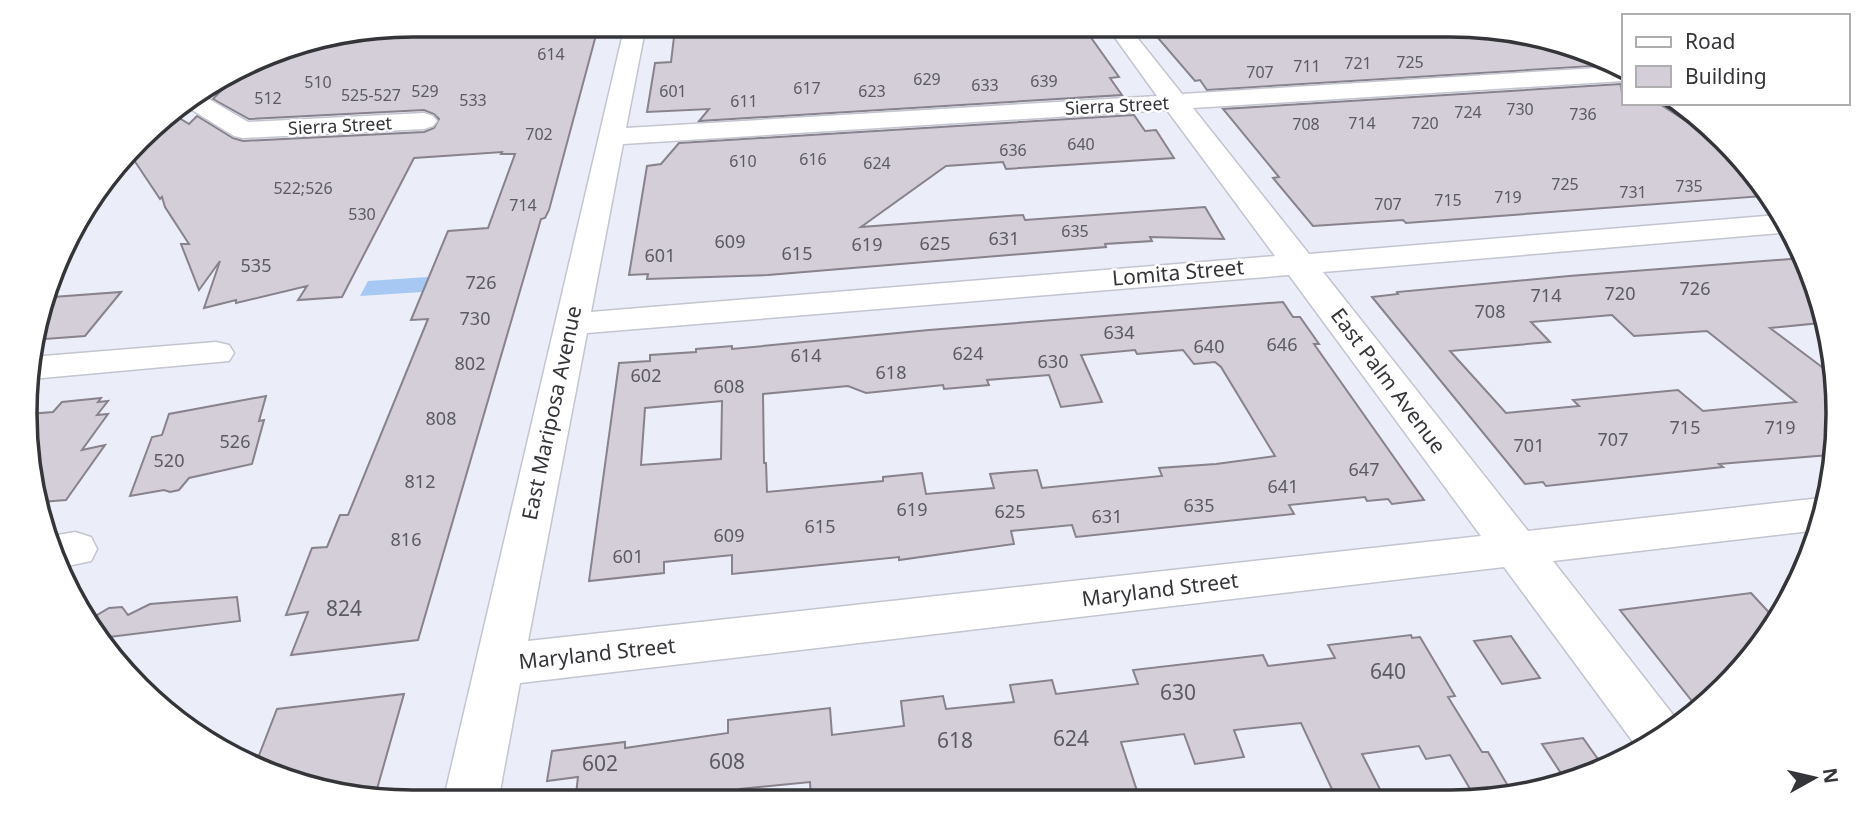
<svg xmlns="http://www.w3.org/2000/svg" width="1863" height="827" viewBox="0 0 1863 827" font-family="'Noto Sans',sans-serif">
  <rect width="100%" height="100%" fill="#ebedf8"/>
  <path fill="#a6c8f3" d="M428,277L422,292L360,296L368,281Z"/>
  <path fill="#d3ced8" stroke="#87828b" stroke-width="2" fill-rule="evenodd" d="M414,24H592L589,35H596L549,210L545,218L541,219L418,640L291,655L308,612L286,615L312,548L327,547L340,515H348L428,319L411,320L448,231L488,228L515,154H501L502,152L414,158L342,297L298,300L307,286L236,303V300L204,308L220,261L199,290L181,244H189L165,207L162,197L160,199L130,154L156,122L171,113L189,124L197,116L233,138L243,141L424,132L434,128L439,119L434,114L424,110L249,119L213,99L235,76L288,45Z
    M812,24L1082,25L1119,77L1110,78L1122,95L699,121L709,109L647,112L655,63L671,62L674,37L745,32V28Z
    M1146,24H1450L1517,36L1524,40L1557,42L1593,66L1207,90L1200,80L1195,81Z
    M1621,84L1623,103H1658L1726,147L1764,196L1406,223L1403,220L1313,226L1273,178L1279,177L1223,109Z
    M1134,115L1145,131L1156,130L1174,158L1006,169L1003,162L946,166L861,227L1023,215L1025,220L1205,207L1224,239L1150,237L1152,241L1105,244L1106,247L768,275L647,279L648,274L629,275L647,166L661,164L679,143Z
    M1803,258L1820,323L1770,328L1834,376L1838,388L1829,455L1719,464L1723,467L1546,486L1543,482L1525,484L1372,297L1398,294L1397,292L1569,276ZM1612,315L1634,336L1707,331L1796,402L1703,411L1678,390L1573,400L1579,406L1506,413L1450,351L1550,342L1531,322Z
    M121,292L85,336L32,340L43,307L53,297Z
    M1283,302L1293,317H1300L1319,344H1314L1424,500L1392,504L1388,499L1367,501L1365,497L1289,505L1294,514L1076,537L1072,525L1011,531L1014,544L899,560V557L732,574V555L664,562V573L589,581L619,363L650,361V355L696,352V349L732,346V349L929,330ZM1135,350L1137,354L1183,350L1194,364L1215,362L1221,367L1275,456L1216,464L1159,468L1162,476L1042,488L1037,470L990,474L994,488L926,494L922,473L883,477V481L767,492L766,463H764L763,394L848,386L866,393L943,385L944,389L989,385L987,380L1049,375L1061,407L1102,402L1081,355ZM722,401L721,459L641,465L645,408Z
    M266,396L259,421L264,420L252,464L189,478L179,490L170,492L164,490L130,496L152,437L162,435L169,414Z
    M101,398L98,402L108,401L97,415L108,414L82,450L105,445L66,500L41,502L28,465L29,414L53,412L62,402Z
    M1751,593L1775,619L1758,650L1699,710L1620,610Z
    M237,597L240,621L101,638L87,621L109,608L122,607L128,615L150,604Z
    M1411,635L1412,638L1420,637L1455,696L1448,697L1482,752H1488L1514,796L1501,799H1476L1450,755L1426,759L1419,746L1362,754L1384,797L1337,800L1301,723L1234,730L1244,757L1195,764L1184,734L1121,742L1139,797L1112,800L811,801L810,782L740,789V801L575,802L578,777L547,781L552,751L625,742V748L728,733V720L830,708L832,735L904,726L901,701L943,696L946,709L1014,702L1010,685L1052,680L1056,694L1138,684L1133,670L1263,655L1268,666L1335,658L1328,645Z
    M1511,636L1540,678L1502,684L1474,641Z
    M404,694L375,796L288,782L256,763L277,709Z
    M1583,738L1605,769L1566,781L1542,744Z"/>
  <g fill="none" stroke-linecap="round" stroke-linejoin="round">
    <g stroke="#c3c5cf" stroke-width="3">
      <path id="minor" d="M625,25H646L626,128L1157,96L1106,25H1127L1182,94L1613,67L1623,73V81L1193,108L1309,254L1778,215L1791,232L1323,272L1528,531L1821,498L1819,530L1553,561L1681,725L1639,750L1504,567L520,683L498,802H443ZM1167,110L1275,256L591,312L623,144ZM1289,275L1481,536L528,641L587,333Z
        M202,95L248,122L424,113L433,116L437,121L433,126L424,129L243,138L234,136L184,105Z
        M216,342L229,345L234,353L229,361L31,379V357Z
        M75,532L91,537L97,549L91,561L63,567L52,536Z"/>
    </g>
    <use href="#minor" fill="#fff" fill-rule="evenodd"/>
  </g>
  <g text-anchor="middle" stroke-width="5" stroke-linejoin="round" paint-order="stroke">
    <g font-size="16" fill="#5c5b61">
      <text x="551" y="60">614</text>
      <text x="1410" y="68">725</text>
      <text x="1358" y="69">721</text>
      <text x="1307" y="72">711</text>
      <text x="1260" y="78">707</text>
      <text x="927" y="85">629</text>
      <text x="1044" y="87">639</text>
      <text x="318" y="88">510</text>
      <text x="985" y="91">633</text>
      <text x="807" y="94">617</text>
      <text x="425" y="97">529</text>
      <text x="673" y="97">601</text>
      <text x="872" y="97">623</text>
      <text x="371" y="101">525-527</text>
      <text x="268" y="104">512</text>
      <text x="473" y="106">533</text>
      <text x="744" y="107">611</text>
      <text x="1520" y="115">730</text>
      <text x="1468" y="118">724</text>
      <text x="1583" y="120">736</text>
      <text x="1362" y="129">714</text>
      <text x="1425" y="129">720</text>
      <text x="1306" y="130">708</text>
      <text x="539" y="140">702</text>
      <text x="1081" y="150">640</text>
      <text x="1013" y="156">636</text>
      <text x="813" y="165">616</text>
      <text x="743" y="167">610</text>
      <text x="877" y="169">624</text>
      <text x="1565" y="190">725</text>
      <text x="1689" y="192">735</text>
      <text x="303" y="194">522;526</text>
      <text x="1633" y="198">731</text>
      <text x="1508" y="203">719</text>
      <text x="1448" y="206">715</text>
      <text x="1388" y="210">707</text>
      <text x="523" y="211">714</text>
      <text x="362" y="220">530</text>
      <text x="1075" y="237">635</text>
    </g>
    <g font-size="18" fill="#343539" stroke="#fff">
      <text transform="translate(1117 106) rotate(-3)" y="6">Sierra Street</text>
      <text transform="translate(340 126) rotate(-3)" y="6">Sierra Street</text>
    </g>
    <g font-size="18" fill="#5c5b61">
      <text x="1004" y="245">631</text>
      <text x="730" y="248">609</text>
      <text x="935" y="250">625</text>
      <text x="867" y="251">619</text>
      <text x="797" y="260">615</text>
      <text x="660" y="262">601</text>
      <text x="256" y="272">535</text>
      <text x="481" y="289">726</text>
      <text x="1695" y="295">726</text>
      <text x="1620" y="300">720</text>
      <text x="1546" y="302">714</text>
      <text x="1490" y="318">708</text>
      <text x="475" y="325">730</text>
      <text x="1119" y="339">634</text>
      <text x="1282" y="351">646</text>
      <text x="1209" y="353">640</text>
      <text x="968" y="360">624</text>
      <text x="806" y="362">614</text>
      <text x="1053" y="368">630</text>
      <text x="470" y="370">802</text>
      <text x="891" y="379">618</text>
      <text x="646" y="382">602</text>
      <text x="729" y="393">608</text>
      <text x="441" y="425">808</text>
      <text x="1685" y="434">715</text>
      <text x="1780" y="434">719</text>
      <text x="1613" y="446">707</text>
      <text x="235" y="448">526</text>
      <text x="1529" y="452">701</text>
      <text x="169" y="467">520</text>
      <text x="1364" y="476">647</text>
      <text x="420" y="488">812</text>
      <text x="1283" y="493">641</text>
      <text x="1199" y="512">635</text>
      <text x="912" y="516">619</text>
      <text x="1010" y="518">625</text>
      <text x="1107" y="523">631</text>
      <text x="820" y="533">615</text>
      <text x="729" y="542">609</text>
      <text x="406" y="546">816</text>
      <text x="628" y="563">601</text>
    </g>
    <g font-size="21" fill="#343539" stroke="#fff">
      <text transform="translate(1178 273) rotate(-5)" y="7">Lomita Street</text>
      <text transform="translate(1388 381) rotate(53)" y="7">East Palm Avenue</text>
      <text transform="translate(552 413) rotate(-78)" y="7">East Mariposa Avenue</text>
      <text transform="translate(1160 590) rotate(-7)" y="7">Maryland Street</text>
      <text transform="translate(597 654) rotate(-6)" y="7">Maryland Street</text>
    </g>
    <g font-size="21" fill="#5c5b61">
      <text x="344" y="616">824</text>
      <text x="1388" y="679">640</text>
      <text x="1178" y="700">630</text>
      <text x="1071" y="746">624</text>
      <text x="955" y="748">618</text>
      <text x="727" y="769">608</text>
      <text x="600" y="771">602</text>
    </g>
  </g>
  <path d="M0 0H1863V827H0ZM413 37H1450A376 376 0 0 1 1826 413V414A376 376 0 0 1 1450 790H413A376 376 0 0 1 37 414V413A376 376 0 0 1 413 37Z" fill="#fff" fill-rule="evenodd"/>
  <path fill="none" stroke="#343539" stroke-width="3.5" d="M413 37H1450A376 376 0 0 1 1826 413V414A376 376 0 0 1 1450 790H413A376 376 0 0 1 37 414V413A376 376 0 0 1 413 37Z"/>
  <rect x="1622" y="14" width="228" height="91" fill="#ffffff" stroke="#aeaeb0" stroke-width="2"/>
  <rect x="1636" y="37" width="35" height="10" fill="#ffffff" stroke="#aeaeb0" stroke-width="2"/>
  <text x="1685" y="49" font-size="21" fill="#343539">Road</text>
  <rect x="1636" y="66" width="35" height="21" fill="#d3ced8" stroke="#aeaeb0" stroke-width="2"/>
  <text x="1685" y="84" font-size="21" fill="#343539">Building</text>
  <g transform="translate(1814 778) rotate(82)" stroke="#ffffff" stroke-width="5" paint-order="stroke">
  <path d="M0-5L12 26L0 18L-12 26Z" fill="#343539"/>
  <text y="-10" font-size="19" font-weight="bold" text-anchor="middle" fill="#343539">N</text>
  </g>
</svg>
